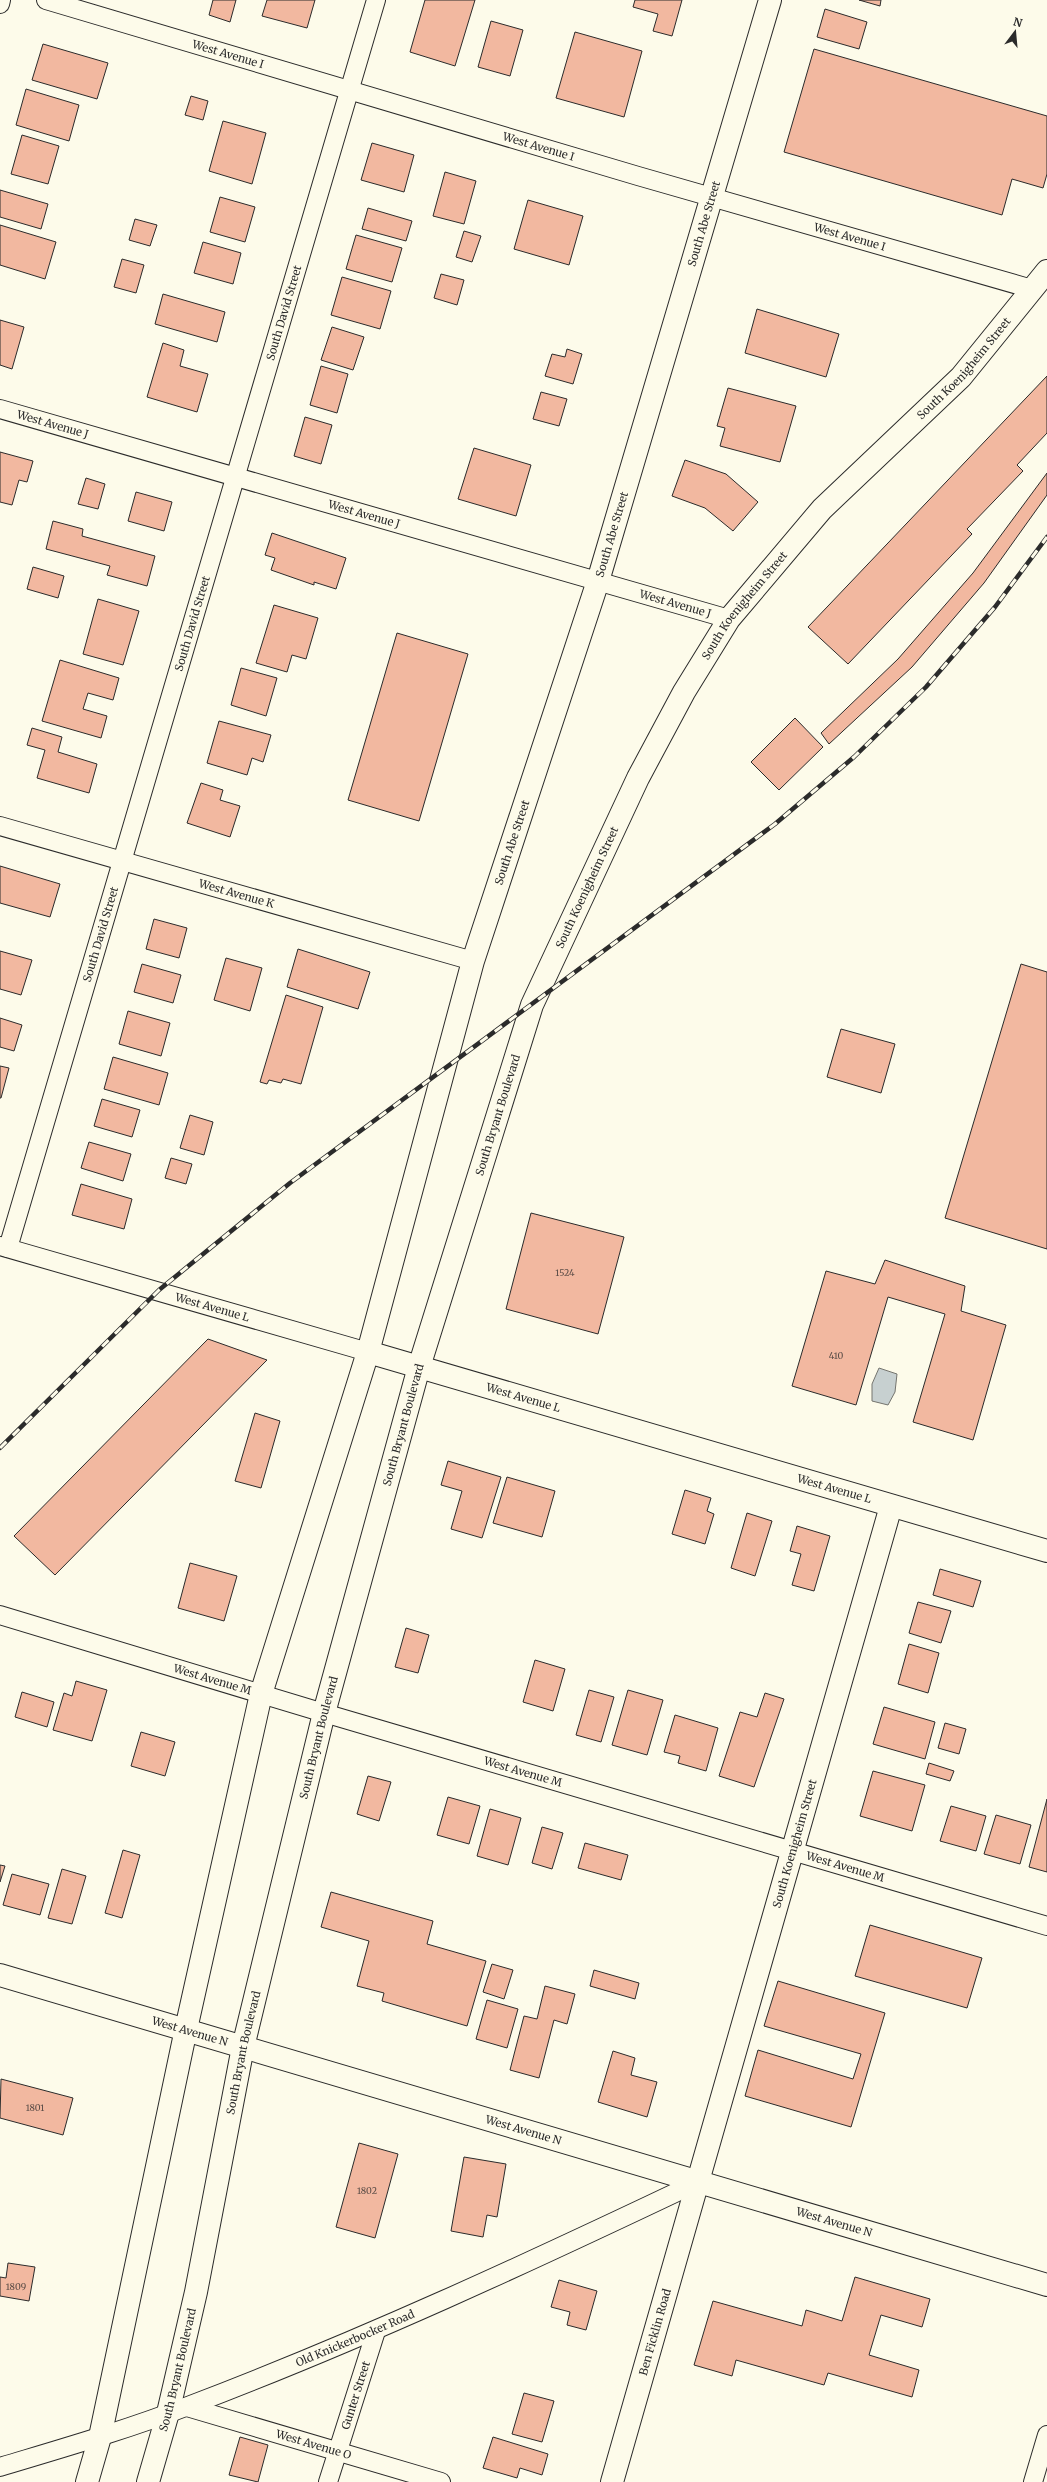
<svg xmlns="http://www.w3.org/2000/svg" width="1047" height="2482" viewBox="0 0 1047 2482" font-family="Merriweather,serif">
  <rect width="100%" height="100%" fill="#fdfbea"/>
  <path fill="#c7d0d0" stroke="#74746e" d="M879,1368L897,1374L895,1392L888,1405L872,1401V1384Z"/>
  <path fill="#f2b8a0" stroke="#2b2b2b" d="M213,0H236L230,22L209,15Z
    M267,0H315L307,28L262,16Z
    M425,0H475L455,66L410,52Z
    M635,0H682L672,36L653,31L658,14L633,7Z
    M859,0H881L880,6Z
    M825,9L867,22L859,49L817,37Z
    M491,21L523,30L510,76L478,67Z
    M575,32L642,51L624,117L556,98Z
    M43,44L108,63L97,99L32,80Z
    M814,49L1047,116V174L1043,188L1012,179L1002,215L784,152Z
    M26,89L79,105L69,141L16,125Z
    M191,96L208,101L203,120L185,115Z
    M223,121L266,133L252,184L209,171Z
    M22,135L59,146L48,184L11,174Z
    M372,143L414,155L404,192L361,180Z
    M445,172L476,181L464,224L433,216Z
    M0,190L48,204L41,229L0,217Z
    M220,197L255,207L245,242L210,232Z
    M528,200L583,216L569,265L514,249Z
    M368,208L412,221L406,241L362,229Z
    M135,219L157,225L150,246L129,240Z
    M0,225L56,242L45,279L0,265Z
    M464,231L481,236L472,262L456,257Z
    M356,235L402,248L392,282L346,269Z
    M203,242L241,253L233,284L194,273Z
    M122,259L144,265L136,293L114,287Z
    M441,274L464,280L457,305L434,298Z
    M342,277L391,291L380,329L331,315Z
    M163,294L225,312L217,342L155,324Z
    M757,309L839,334L826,377L745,353Z
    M0,320L24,327L12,369L0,365Z
    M332,327L364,337L353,370L321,360Z
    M163,343L184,350L180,366L208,374L197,412L147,397Z
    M567,349L582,354L573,384L545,376L552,354L565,357Z
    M321,366L348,374L337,413L310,405Z
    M1047,376V433L1017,465L1023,471L967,529L972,534L848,664L808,627Z
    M728,388L796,406L780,462L720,446L725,428L717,426Z
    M541,392L567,399L559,426L533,419Z
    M305,417L332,425L321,464L294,456Z
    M474,448L531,465L516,516L458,499Z
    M0,452L33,461L27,482L19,480L12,505L0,502Z
    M685,460L726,474L758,502L733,531L705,508L672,496Z
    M1047,473V495L984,583L912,667L829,744L821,733L898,659L973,573Z
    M86,478L105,484L98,509L78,504Z
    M136,492L172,502L164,531L128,521Z
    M53,521L83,529L82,536L155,556L147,586L107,575L110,566L46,549Z
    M272,533L346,558L336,589L314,582V585L271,570L275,558L265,555Z
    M33,567L64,576L58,598L27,589Z
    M98,599L139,611L123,665L83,654Z
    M274,605L318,618L306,659L292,655L287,672L256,663Z
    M397,633L468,654L419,821L348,800Z
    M60,660L119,678L113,700L88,693L83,709L107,716L101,738L42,721Z
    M241,668L277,678L266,716L231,705Z
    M795,718L823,747L779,790L751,762Z
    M219,721L271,735L263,762L252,758L247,775L207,763Z
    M32,728L62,737L58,752L97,764L89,793L37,778L45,750L27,745Z
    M201,783L223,790L220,800L240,806L230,837L187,823Z
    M0,866L60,884L50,917L0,903Z
    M154,919L187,928L179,958L146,949Z
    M298,949L370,972L358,1009L287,987Z
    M0,951L32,960L21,995L0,989Z
    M226,958L262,968L250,1011L214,1000Z
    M142,964L181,975L173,1003L134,992Z
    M1021,964L1047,972V1249L945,1218Z
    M286,995L323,1007L301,1084L283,1079L281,1083L269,1080L267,1084L260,1082Z
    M128,1011L170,1023L161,1056L119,1044Z
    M0,1018L22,1025L14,1051L0,1047Z
    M841,1029L895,1044L881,1093L827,1077Z
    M113,1057L168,1073L159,1105L104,1089Z
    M0,1066L9,1068L1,1098H0Z
    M102,1099L140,1110L132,1137L94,1126Z
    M190,1115L213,1122L204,1155L180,1148Z
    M89,1142L131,1154L123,1181L81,1168Z
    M171,1158L192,1164L186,1184L165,1178Z
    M81,1184L132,1199L124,1229L72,1215Z
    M531,1213L624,1237L598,1334L506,1309Z
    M885,1260L965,1286L961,1311L1006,1325L973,1440L913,1422L945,1314L888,1297L856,1405L792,1386L826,1271L875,1284Z
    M208,1339L267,1360L55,1575L14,1536Z
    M255,1413L280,1421L261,1488L235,1481Z
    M448,1461L501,1477L482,1538L451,1529L462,1491L441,1485Z
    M507,1477L555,1491L542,1537L493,1523Z
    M685,1490L711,1498L707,1511L714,1514L705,1544L672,1534Z
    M747,1513L772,1521L755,1576L731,1568Z
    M797,1526L830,1536L814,1591L792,1585L801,1554L790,1551Z
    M190,1563L237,1576L224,1621L178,1608Z
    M940,1569L981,1581L973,1607L933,1595Z
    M918,1602L951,1611L941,1643L909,1633Z
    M406,1628L429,1635L418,1673L395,1667Z
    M909,1644L939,1653L928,1693L898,1684Z
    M535,1660L565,1669L553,1711L523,1702Z
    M76,1681L107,1690L92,1741L53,1730L64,1693L72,1696Z
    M589,1690L614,1697L601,1742L576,1735Z
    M628,1690L663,1700L647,1755L612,1745Z
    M22,1692L54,1702L47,1727L15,1717Z
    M765,1693L784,1699L754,1787L719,1776L740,1712L757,1717Z
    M884,1707L935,1722L925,1759L873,1744Z
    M675,1715L718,1728L706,1771L678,1763L680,1756L664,1752Z
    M945,1723L966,1729L959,1754L938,1748Z
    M141,1732L175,1742L165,1776L131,1766Z
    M929,1763L954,1771L950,1781L926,1774Z
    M873,1771L925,1785L912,1831L860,1816Z
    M368,1776L391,1782L379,1821L357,1814Z
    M448,1797L480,1806L469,1844L437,1835Z
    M1047,1799V1872L1029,1867Z
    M951,1806L986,1816L976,1851L940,1841Z
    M490,1809L521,1818L508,1865L477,1856Z
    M996,1815L1031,1825L1020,1864L984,1854Z
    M542,1827L563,1833L552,1869L532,1863Z
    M585,1843L628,1855L621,1880L578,1868Z
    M123,1850L140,1855L122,1918L105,1913Z
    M0,1865L5,1866L0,1882Z
    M62,1869L86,1876L72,1924L48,1918Z
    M12,1874L49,1884L40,1915L3,1905Z
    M331,1892L433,1921L427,1944L486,1961L467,2026L382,2001L384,1993L357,1986L369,1941L321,1927Z
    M870,1925L982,1958L967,2008L855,1976Z
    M492,1964L513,1970L504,1999L483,1992Z
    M594,1970L639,1983L635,1999L590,1986Z
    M778,1981L885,2013L851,2127L745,2096L758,2050L853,2079L861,2054L764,2026Z
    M545,1986L575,1994L567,2024L554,2020L539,2078L510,2070L524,2016L537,2019Z
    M487,2000L518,2009L507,2048L476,2039Z
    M613,2051L635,2058L631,2075L657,2082L647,2117L598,2102Z
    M1,2079L73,2098L63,2135L0,2118Z
    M359,2143L398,2154L375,2238L336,2227Z
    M464,2157L506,2164L497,2217L487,2215L483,2237L451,2231Z
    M8,2263L35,2267L29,2301L0,2296V2277L6,2278Z
    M855,2277L930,2299L922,2327L881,2315L869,2355L919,2370L912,2397L828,2373L824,2385L736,2360L732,2376L694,2365L713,2301L802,2326L806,2310L842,2321Z
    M559,2280L597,2291L586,2330L567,2325L570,2312L551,2307Z
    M524,2393L554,2401L542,2442L512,2434Z
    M240,2437L268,2445L258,2482L229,2475Z
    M493,2437L548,2454L542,2475L520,2468L517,2478L483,2468Z"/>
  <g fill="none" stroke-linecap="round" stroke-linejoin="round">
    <g stroke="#2b2b2b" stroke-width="20">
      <g id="street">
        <path id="s1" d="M46,0L638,176L1032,289"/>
        <path d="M0,4L1,0"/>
        <path id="s2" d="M0,409L729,619"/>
        <path id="s3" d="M0,826L473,961"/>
        <path id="s4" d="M0,1246L368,1352"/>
        <path id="s5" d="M8,1248L376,0"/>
        <path id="s6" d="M0,1615L324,1713L1047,1926"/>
        <path id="s7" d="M187,2407L441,2482"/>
        <path id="s8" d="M0,2467C63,2448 126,2430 188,2406C362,2340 530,2262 698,2182"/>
        <path id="s9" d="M328,2482L376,2331"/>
        <path d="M1033,2482L1047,2435"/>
      </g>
    </g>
    <g stroke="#2b2b2b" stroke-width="24">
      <g id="secondary">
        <path id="s10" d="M368,1352L1047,1551"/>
        <path id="s11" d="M0,1975L1047,2285"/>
        <path id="s12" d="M612,2482L891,1506"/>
      </g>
    </g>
    <g stroke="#2b2b2b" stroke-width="24">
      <g id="primary">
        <path id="s13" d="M87,2482L100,2437L186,2029L261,1694L368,1352L473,961L598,581L770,0"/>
        <path id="s14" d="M148,2482L168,2413L196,2292L243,2047L324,1713L419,1367L532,1005L638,778L684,692L729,619L822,509L961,377L1047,271"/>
      </g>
    </g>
    <use href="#street" stroke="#fdfbea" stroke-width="18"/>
    <use href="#secondary" stroke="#fdfbea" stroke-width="22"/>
    <use href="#primary" stroke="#fdfbea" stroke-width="22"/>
    <g stroke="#2b2b2b" stroke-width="4.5">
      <path id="rail" d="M0,1448L159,1290L290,1183L775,824L854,757L926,687L995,607L1047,537"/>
    </g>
    <use href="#rail" stroke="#fdfbea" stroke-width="3" stroke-dasharray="9" stroke-linecap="butt"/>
  </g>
  <g text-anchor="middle" stroke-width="3" stroke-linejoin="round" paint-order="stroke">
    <g font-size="9" fill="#5d4e48">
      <text x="565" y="1276">1524</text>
      <text x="836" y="1359">410</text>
      <text x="35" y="2111">1801</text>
      <text x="367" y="2194">1802</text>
      <text x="16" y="2290">1809</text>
    </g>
    <g font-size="11" fill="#2b2b2b" stroke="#fdfbea">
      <text dy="4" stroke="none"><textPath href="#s1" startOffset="190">West Avenue I</textPath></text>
      <text dy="4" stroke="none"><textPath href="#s1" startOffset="514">West Avenue I</textPath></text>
      <text dy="4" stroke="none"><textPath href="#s13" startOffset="2343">South Abe Street</textPath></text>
      <text dy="4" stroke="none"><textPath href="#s1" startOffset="838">West Avenue I</textPath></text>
      <text dy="4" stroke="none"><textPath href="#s5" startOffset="975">South David Street</textPath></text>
      <text dy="4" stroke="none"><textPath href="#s14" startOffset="2305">South Koenigheim Street</textPath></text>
      <text dy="4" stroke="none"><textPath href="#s2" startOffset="55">West Avenue J</textPath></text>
      <text dy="4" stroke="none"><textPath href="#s2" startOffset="379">West Avenue J</textPath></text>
      <text dy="4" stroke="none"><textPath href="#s13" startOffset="2019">South Abe Street</textPath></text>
      <text dy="4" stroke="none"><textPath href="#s2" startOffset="703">West Avenue J</textPath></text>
      <text dy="4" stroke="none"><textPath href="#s14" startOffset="1981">South Koenigheim Street</textPath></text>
      <text dy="4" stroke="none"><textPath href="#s5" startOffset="651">South David Street</textPath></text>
      <text dy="4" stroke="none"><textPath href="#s13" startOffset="1695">South Abe Street</textPath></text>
      <text dy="4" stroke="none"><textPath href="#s14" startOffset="1657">South Koenigheim Street</textPath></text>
      <text dy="4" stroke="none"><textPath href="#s3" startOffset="246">West Avenue K</textPath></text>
      <text dy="4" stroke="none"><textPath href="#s5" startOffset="327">South David Street</textPath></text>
      <text dy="4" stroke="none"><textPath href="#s14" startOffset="1412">South Bryant Boulevard</textPath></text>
      <text dy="4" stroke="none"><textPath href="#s4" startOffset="221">West Avenue L</textPath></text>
      <text dy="4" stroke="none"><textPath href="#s10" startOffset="162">West Avenue L</textPath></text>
      <text dy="4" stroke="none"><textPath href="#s14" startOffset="1088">South Bryant Boulevard</textPath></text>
      <text dy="4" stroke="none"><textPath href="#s10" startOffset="486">West Avenue L</textPath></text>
      <text dy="4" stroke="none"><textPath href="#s6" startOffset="222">West Avenue M</textPath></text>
      <text dy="4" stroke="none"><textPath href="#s14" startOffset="764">South Bryant Boulevard</textPath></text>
      <text dy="4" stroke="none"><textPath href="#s6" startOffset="546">West Avenue M</textPath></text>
      <text dy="4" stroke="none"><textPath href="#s12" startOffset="664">South Koenigheim Street</textPath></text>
      <text dy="4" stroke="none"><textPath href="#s6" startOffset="882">West Avenue M</textPath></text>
      <text dy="4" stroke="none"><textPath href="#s11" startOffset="198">West Avenue N</textPath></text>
      <text dy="4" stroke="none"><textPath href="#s14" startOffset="440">South Bryant Boulevard</textPath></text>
      <text dy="4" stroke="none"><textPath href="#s11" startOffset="546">West Avenue N</textPath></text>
      <text dy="4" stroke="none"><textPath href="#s11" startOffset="870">West Avenue N</textPath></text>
      <text dy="4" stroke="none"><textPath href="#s12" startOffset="156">Ben Ficklin Road</textPath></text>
      <text dy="4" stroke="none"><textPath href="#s8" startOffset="378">Old Knickerbocker Road</textPath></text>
      <text dy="4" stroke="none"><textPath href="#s14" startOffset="116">South Bryant Boulevard</textPath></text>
      <text dy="4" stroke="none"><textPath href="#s9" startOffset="91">Gunter Street</textPath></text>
      <text dy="4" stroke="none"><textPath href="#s7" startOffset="132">West Avenue O</textPath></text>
    </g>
  </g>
  <g transform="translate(1015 32) rotate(16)" stroke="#fdfbea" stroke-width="3" paint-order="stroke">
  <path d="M0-3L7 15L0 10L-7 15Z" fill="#2b2b2b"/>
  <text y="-6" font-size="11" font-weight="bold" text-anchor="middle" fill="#2b2b2b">N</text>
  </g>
</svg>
